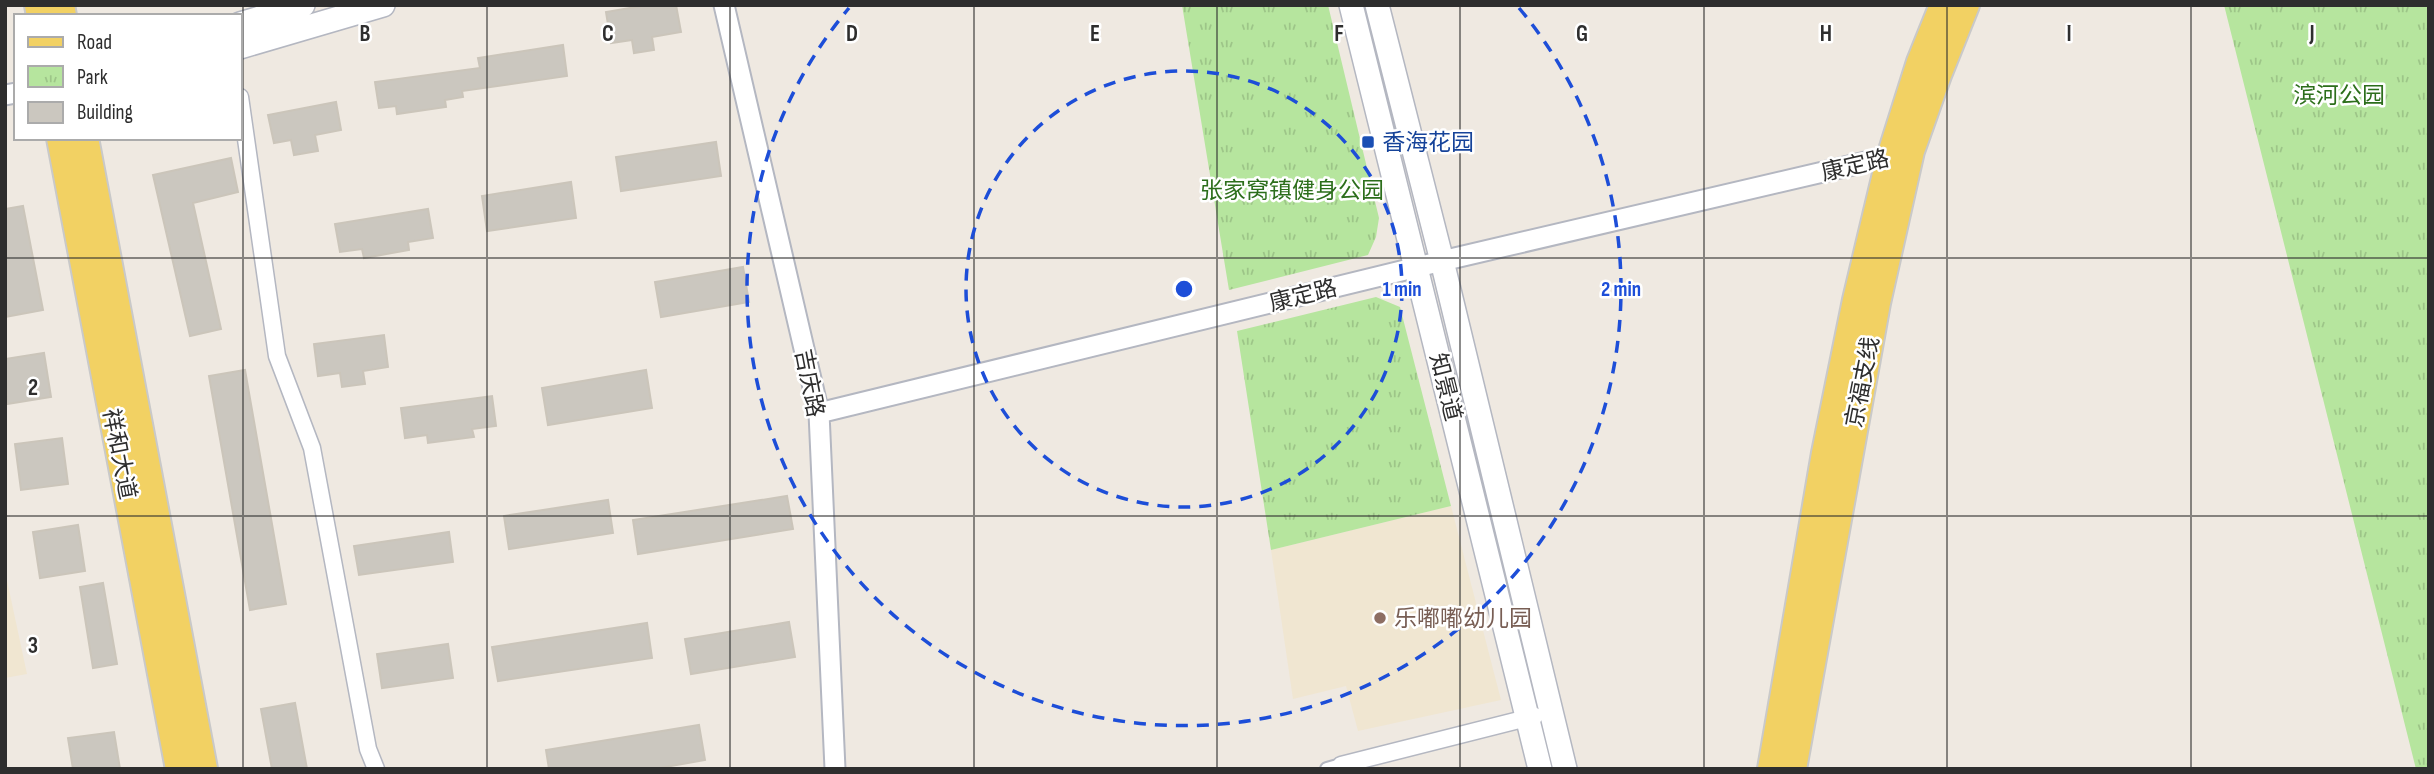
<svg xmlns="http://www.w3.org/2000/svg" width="2434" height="774" viewBox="0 0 2434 774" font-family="'Sofia Sans Condensed','Noto Sans SC',sans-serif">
  <defs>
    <pattern id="park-tufts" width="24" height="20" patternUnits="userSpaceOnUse" patternTransform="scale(1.75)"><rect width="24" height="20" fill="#b6e59e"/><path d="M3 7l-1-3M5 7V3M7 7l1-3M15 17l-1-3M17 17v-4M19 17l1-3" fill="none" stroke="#9dc588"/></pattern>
  </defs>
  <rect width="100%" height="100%" fill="#efe9e1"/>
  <path fill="#f0e6d1" d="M1451,506L1501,700L1358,731L1346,686L1293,699L1271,550Z
    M5,571L27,674L5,678Z"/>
  <path fill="url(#park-tufts)" d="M1182,5H1328L1379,218L1376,237L1368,255L1229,290Z
    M2224,5H2429V769H2416Z
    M1376,297L1400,307L1451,506L1271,550L1237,331Z"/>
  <path fill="#cbc7bf" stroke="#cbc5ba" stroke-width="2" d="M647,5H676L681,32L652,37L654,50L634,53L632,40L611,43L606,12Z
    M563,45L567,76L462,91L463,97L445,100L446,107L397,114L396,106L379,108L375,82L480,68L478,58Z
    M336,102L341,130L315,135L318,151L294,155L291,140L274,143L268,115Z
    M716,142L721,176L621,191L616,157Z
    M231,158L238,192L193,203L221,329L190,336L153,175Z
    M571,182L576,218L487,231L482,196Z
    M23,206L43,310L5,317V209Z
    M428,209L433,238L408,242L409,250L364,258L362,249L340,252L335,224Z
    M743,267L749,302L661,317L655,282Z
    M384,335L388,367L363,371L365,384L342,387L340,373L318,376L314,344Z
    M44,353L51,397L7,404L5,359Z
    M245,370L286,604L250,610L209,376Z
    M646,370L652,408L548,425L542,388Z
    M492,396L496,426L472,429L474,437L428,443L427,435L405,438L401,408Z
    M62,438L68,484L21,490L15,444Z
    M787,496L793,529L638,554L633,520Z
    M608,500L613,533L509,549L504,516Z
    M78,525L85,571L40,578L33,532Z
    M449,532L453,562L359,575L354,546Z
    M103,583L117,664L93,668L80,587Z
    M789,622L795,657L691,674L685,639Z
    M647,623L652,658L498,681L492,647Z
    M448,644L453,678L382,688L377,654Z
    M295,703L307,769H272L261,709Z
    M699,725L705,760L654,769H549L546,750Z
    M114,732L120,769H73L68,738Z"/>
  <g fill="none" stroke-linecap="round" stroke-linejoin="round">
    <g stroke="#b4b7c1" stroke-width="16">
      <path id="pedestrian" d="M1327,769L1341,765"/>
    </g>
    <g stroke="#b4b7c1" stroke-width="19">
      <path id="minor" d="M240,97L277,356L312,448L368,749L376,769
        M1341,765L1535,716"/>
    </g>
    <g stroke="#b4b7c1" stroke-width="23">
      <path id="tertiary" d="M724,5L819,413L835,769
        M5,95L16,93
        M819,413L1442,261L1900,154"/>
    </g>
    <g stroke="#b4b7c1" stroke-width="26">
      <path id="secondary" d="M1351,5L1540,769
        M1377,5L1442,261L1565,769
        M240,24L303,5
        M240,47L383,5"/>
    </g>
    <g stroke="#c9c9c9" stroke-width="30">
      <path id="primary" d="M38,5L40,16
        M61,5L63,16
        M60,138L179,769
        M85,138L204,769
        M1771,769L1825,453L1856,300L1890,157L1920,62L1943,5
        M1793,769L1877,303L1911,151L1938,75L1966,5"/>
    </g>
    <use href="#pedestrian" stroke="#fff" stroke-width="12"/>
    <use href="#minor" stroke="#fff" stroke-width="16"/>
    <use href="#tertiary" stroke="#fff" stroke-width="19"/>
    <use href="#secondary" stroke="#fff" stroke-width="23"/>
    <use href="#primary" stroke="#f2d163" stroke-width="26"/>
  </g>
  <path fill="none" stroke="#2e2e2e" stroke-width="2" stroke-opacity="0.55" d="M243,5V769M487,5V769M730,5V769M974,5V769M1217,5V769M1460,5V769M1704,5V769M1947,5V769M2191,5V769M5,258H2429M5,516H2429"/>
  <g fill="none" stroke="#1d4ed8" stroke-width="3.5" stroke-dasharray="12 9">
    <circle cx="1184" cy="289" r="218"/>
    <path d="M1519 8A437 437 0 1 1 849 8"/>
  </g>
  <rect fill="#1a4fb4" stroke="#fff" stroke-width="2.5" x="1361" y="135" width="14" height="14" rx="3.5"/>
  <circle fill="#8d6e63" stroke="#fff" stroke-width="2.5" cx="1380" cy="618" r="7"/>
  <g text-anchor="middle" stroke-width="5" stroke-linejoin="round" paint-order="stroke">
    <g font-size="23" fill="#2c6e1b" stroke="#fff">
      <text x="2339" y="103">滨河公园</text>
      <text x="1292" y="198">张家窝镇健身公园</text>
    </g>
    <g font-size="23" fill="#164399" stroke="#fff" text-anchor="start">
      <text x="1382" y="150">香海花园</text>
    </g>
    <g font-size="23" fill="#2e2e2e" stroke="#fff">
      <text transform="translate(1855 165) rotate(-13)" y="8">康定路</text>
      <text transform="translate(1303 295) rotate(-14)" y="8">康定路</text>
      <text transform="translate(1862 382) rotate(-79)" y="8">京福支线</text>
      <text transform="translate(810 383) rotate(79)" y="8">吉庆路</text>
      <text transform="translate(1446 387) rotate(76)" y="8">知景道</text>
      <text transform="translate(120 454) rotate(79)" y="8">祥和大道</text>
    </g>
    <g font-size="23" fill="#785e54" stroke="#fff" text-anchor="start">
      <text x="1394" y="626">乐嘟嘟幼儿园</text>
    </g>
  </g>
  <g font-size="23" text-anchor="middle" font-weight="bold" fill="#2e2e2e" stroke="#fff" stroke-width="5" stroke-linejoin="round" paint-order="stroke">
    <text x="365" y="41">B</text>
    <text x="608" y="41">C</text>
    <text x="852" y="41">D</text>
    <text x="1095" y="41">E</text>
    <text x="1339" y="41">F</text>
    <text x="1582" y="41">G</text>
    <text x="1826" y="41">H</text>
    <text x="2069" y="41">I</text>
    <text x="2312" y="41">J</text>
    <text x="33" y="395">2</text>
    <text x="33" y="653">3</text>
  </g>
  <circle cx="1184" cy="289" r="10" fill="#1d4ed8" stroke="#fff" stroke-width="3.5"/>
  <g font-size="21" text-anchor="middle" font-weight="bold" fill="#1d4ed8" stroke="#fff" stroke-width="5" stroke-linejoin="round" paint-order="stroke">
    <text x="1402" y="296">1 min</text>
    <text x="1621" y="296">2 min</text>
  </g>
  <rect width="2434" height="774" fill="none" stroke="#2e2e2e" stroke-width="14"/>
  <rect x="14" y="14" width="228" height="126" fill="#ffffff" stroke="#ababab" stroke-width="2"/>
  <rect x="28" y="37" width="35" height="10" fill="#f2d163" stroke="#ababab" stroke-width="2"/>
  <text x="77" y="49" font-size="21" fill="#2e2e2e">Road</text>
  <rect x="28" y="66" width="35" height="21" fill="url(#park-tufts)" stroke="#ababab" stroke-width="2"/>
  <text x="77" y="84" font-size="21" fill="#2e2e2e">Park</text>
  <rect x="28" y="102" width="35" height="21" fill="#cbc7bf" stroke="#ababab" stroke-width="2"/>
  <text x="77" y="119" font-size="21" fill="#2e2e2e">Building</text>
</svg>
